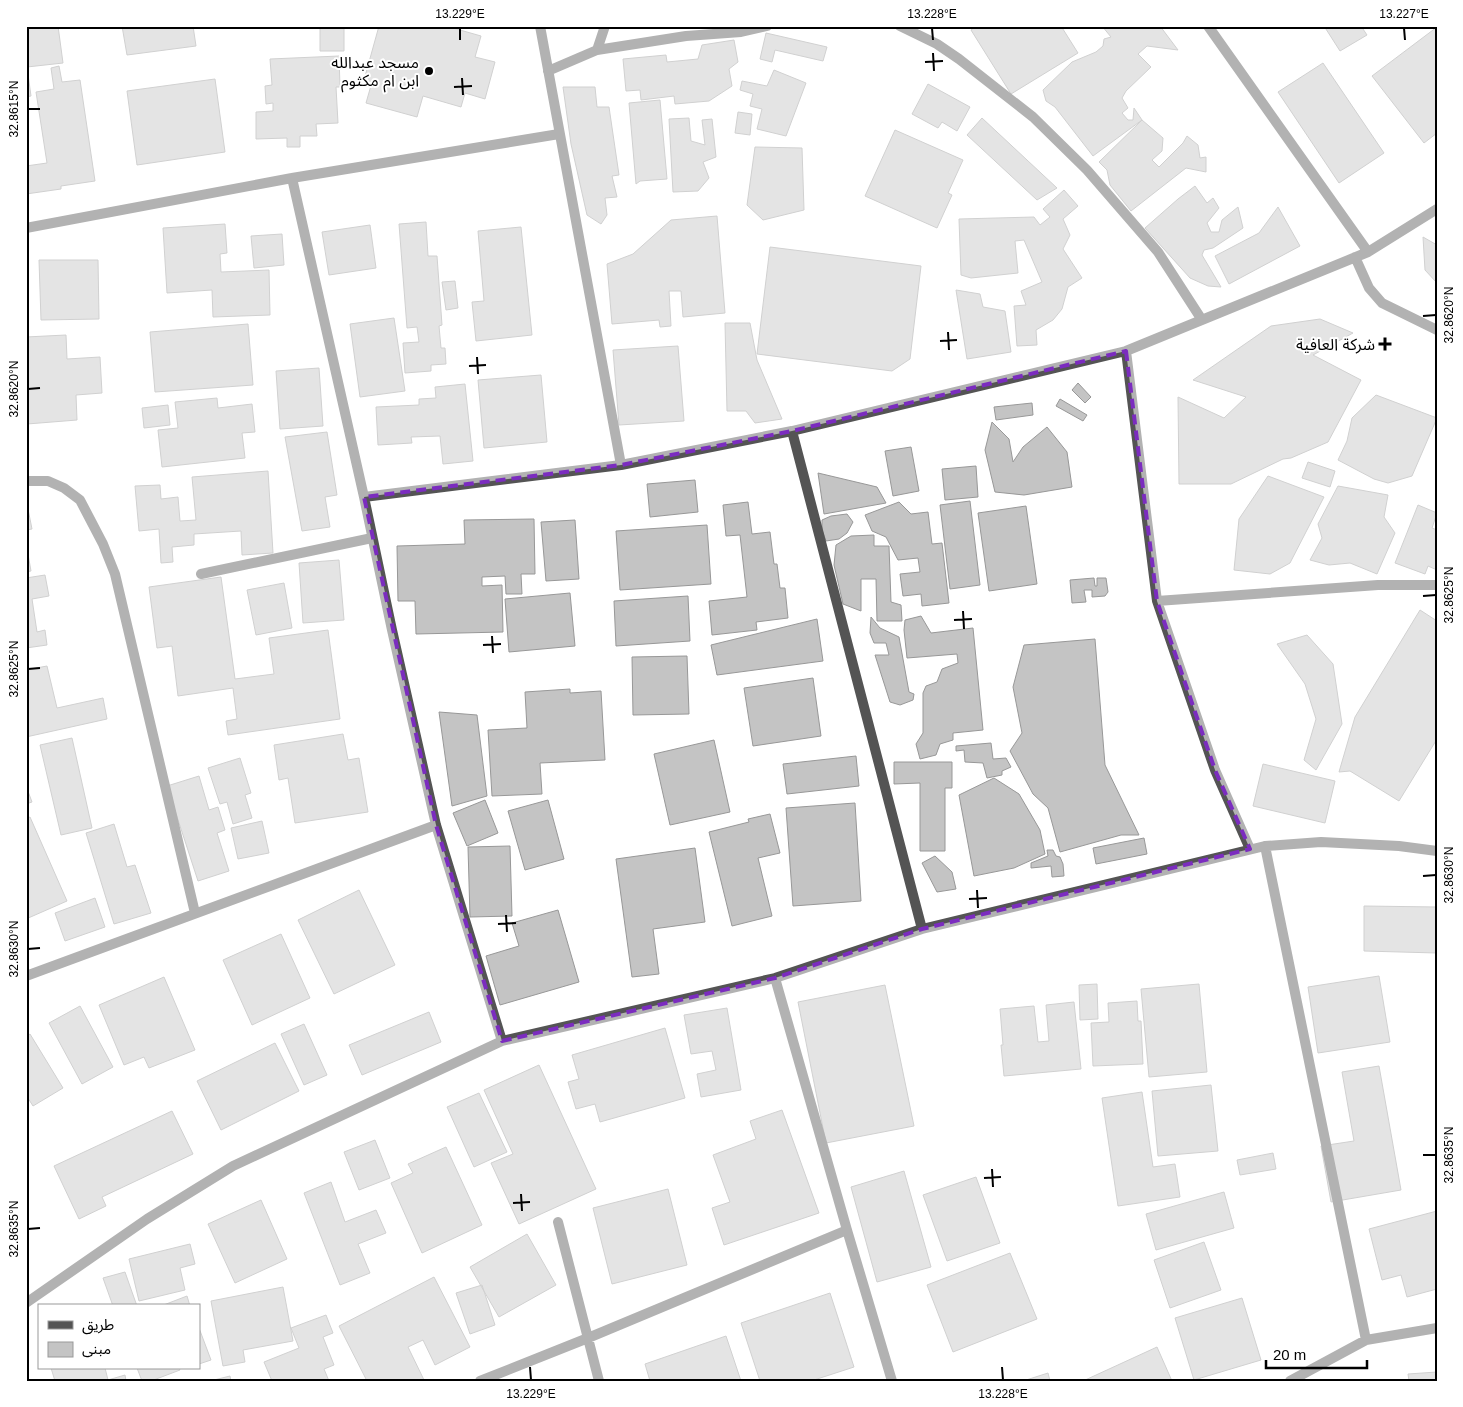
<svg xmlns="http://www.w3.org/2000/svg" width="1463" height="1407" viewBox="0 0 1463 1407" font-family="Helvetica,'Noto Sans Arabic',sans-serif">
  <rect width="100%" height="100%" fill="#fff"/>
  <path fill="#c4c4c4" stroke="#989898" d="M26,26H58L63,63L27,67L31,96L26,97Z
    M122,26H193L196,46L127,55Z
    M379,26H446L481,36L475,57L495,62L485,99L465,93L461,107L423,96L417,117L366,103L372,82L364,80Z
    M976,26H1061L1078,53L1011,94L971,30Z
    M1102,26H1160L1178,50L1147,46L1138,54L1151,67L1126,91L1122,98L1128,108L1122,113L1128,120H1133L1134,108L1142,120L1093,156L1055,107L1046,101L1043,90L1072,62L1096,52L1103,46L1104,39L1111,37Z
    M1324,26H1361L1367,35L1340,51Z
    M1437,27V133L1424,143L1372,76Z
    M320,28H344V51H320Z
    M766,33L827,47L823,61L775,50L772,62L760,59Z
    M734,40L738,62L729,69L732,86L709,101L675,104L674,96L641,100L640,90L626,91L623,59L666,55L667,62L698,59L702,45Z
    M339,56L340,87H336L338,123L316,124L317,136H300V147H287V138L256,139V112L273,111V103L266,104L265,86L272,85L270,59Z
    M1323,63L1384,153L1339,183L1278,92Z
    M59,66L62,82L80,80L95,181L61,186V189L26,194V166L47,163L36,92L54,89L51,68Z
    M774,70L806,83L786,136L757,129L762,109L750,106L753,94L740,90L742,81L767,86Z
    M215,79L225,152L137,165L127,91Z
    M928,84L970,107L957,131L942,122L938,128L912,114Z
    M563,87H595L597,107H609L619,175L612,176L617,197L605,198L607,215L601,224L587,215L571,144Z
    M660,100L667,179L640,181L636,184L629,103Z
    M738,112L752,114L750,135L735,133Z
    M689,118L691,141L705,145L702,120L712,119L716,157L703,162L709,178L698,191L673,192L669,119Z
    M982,118L1057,188L1037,200L967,135Z
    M1142,120L1163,138L1162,151L1152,160L1159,167L1183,143L1187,136L1198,145L1200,158L1206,157V172L1186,168L1131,211L1110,185L1107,170L1099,162Z
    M895,130L963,160L948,193L952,195L937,228L865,196Z
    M755,147L802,148L804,210L763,220L747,205Z
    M1195,186L1207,203L1213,198L1219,208L1207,223L1211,232H1219L1222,220L1238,207L1243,228L1213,248L1204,250L1202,255L1221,287L1208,286L1190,278L1145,228L1178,199Z
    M1064,190L1078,206L1063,219L1070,235L1063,249L1082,278L1068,287L1062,309L1053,320L1036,330L1037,345L1017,346L1014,306L1026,305L1021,291L1042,282L1024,240L1015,241L1018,273L971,278L961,275L959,219L1034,217L1040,225L1050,217L1043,209Z
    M1278,207L1300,246L1229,284L1215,256L1259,233Z
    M717,216L725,313L683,317L681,291H669L671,326L660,327L659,320L612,324L607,264L633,254L671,220Z
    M426,222L428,256H437L442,325L439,326L441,348H445L446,364L431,365V371L405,373L403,343L419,342L417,327L407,328L399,224Z
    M225,224L227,253L220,254L221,272L269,270L270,315L213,317L212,290L167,293L163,228Z
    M370,225L376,268L329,275L322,232Z
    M521,227L532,335L476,341L472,302L484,301L478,231Z
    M282,234L284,265L254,268L251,236Z
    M1423,237L1437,245V283L1425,270Z
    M770,247L921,266L910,359L892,371L757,354Z
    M39,260H98L99,319L41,320Z
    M455,281L458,308L446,310L442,282Z
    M956,290L980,294L983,307L1005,311L1011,352L967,359Z
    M394,318L405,391L360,397L350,324Z
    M1320,319L1353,333L1313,355L1361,380L1328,442L1291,458L1283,459L1231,484H1179L1178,397L1224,418L1246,397L1193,380L1271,326Z
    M725,323H750L757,360L782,419L755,423L746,411H727Z
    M248,324L253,385L155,392L150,332Z
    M66,335L67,359L100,357L102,393L76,395L77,420L27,424L26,337Z
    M678,346L684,421L619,425L613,350Z
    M319,368L323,426L280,429L276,371Z
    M541,375L547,442L484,448L478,380Z
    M1078,383L1091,397L1085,403L1072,390Z
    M465,384L473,461L443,464L440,436L411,437L412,443L378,445L376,407L419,405V399L436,398L435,387Z
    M1376,395L1437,418L1412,476L1388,483L1374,479L1338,460L1347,441L1352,418Z
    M217,398L218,408L252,404L255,432L242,433L245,458L162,467L158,430L178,428L175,402Z
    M1060,399L1087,415L1083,421L1056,406Z
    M1032,403L1033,415L996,420L994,407Z
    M168,405L170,425L144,428L142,408Z
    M992,422L1009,439L1013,462L1023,447L1047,427L1067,452L1072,487L1024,495L995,492L985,450Z
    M327,432L337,495L325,497L330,527L302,531L285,437Z
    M911,447L919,491L893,496L885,451Z
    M1308,462L1335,471L1330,487L1302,478Z
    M976,466L978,497L945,500L942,469Z
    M268,471L273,553L242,555L241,531L194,534V545L172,547L173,562L161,563L159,529L139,531L135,486L160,485L161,499L178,497L180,521L196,520L192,477Z
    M818,473L877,487L886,503L824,514Z
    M1268,476L1324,497L1290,563L1270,574L1234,570L1239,519Z
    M695,480L698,512L650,517L647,484Z
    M1338,486L1388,495L1384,517L1395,533L1377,574L1350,563L1329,565L1310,560L1322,538L1318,524Z
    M26,499L32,529L26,530Z
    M970,501L980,585L950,589L940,505Z
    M748,502L752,534L770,532L774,564H777L780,588H785L788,618L756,622L757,630L712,635L709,601L747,597L740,535L726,536L723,505Z
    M899,502L911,514L928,512L932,544L942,543L949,603L922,606L921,594L903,596L900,574L920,572L918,558L898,560L886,537L872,531L865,515Z
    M1418,505L1437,513L1432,528L1437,530V570L1428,566L1425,574L1395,563Z
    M1026,506L1037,584L989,591L978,513Z
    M847,514L853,522L847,533L839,539L826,541L822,530V520L831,516Z
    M534,519L535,574H521L522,594H506L505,576L482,577V586L502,585L503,632L416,634L415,601H398L397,546L465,544L464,520Z
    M575,520L579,579L546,581L541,522Z
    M707,525L711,584L620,590L616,531Z
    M874,535V546H889L891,602L901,605L902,621H877L876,579H861V611L843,604L834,565L836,545L851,536Z
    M26,543L31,571L26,572Z
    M339,560L344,620L303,623L299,563Z
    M45,575L49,596L32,599L37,632L45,630L47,645L26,648V578Z
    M221,577L235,679L274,674L269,638L328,630L340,719L228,735L226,721L237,719L233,688L178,696L172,646L157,648L149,587Z
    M1094,578L1095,586H1097V578H1106L1108,592L1105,596L1092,597V590H1084L1086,602L1072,603L1070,580Z
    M284,583L292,628L256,635L247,590Z
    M570,593L575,646L509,652L505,599Z
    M688,596L690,641L616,646L614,601Z
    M1420,610L1437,621V739L1399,801L1350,771L1339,772L1355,717Z
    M921,616L931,633L973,628L983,730L953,733V740L940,744L936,755L920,759L916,744L923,733V693L926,686L937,682L942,669L958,663L957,654L907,658L904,630L905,620Z
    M871,617L880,628L899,637L909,692L914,694L913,700L900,705L890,702L875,655H889L886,643H874L870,633Z
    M817,619L823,661L717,675L711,645Z
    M1307,635L1333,664L1342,724L1316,770L1304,760L1316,719L1305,684L1277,644Z
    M1095,639L1105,765L1139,835H1121L1060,852L1048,808L1033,794L1010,751L1022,733L1013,687L1024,645Z
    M687,656L689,714L633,715L632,657Z
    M47,666L57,708L103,698L107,719L26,737V670Z
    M813,678L821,736L753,746L744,688Z
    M570,689V693L601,691L605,760L540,763L542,794L492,796L488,730L527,728L525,692Z
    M439,712L477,715L487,796L452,806Z
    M343,734L348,760L359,758L368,812L295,823L288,778L279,780L274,745Z
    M72,738L92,828L61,835L40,745Z
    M714,740L730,812L670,825L654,754Z
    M991,743L993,759L1006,758L1011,767L1002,771V775L987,778L983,763L965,762L964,750L956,751V746Z
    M856,756L859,786L787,794L783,764Z
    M240,758L251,793L245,795L252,818L233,824L227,802L220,804L208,768Z
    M894,762H952V788H945V851H920V783L894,784Z
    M1263,764L1335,781L1325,823L1253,806Z
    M199,776L209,810L218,807L225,830L217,833L229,871L198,881L167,786Z
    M994,778L1019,794L1040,830L1045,854L1014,868L974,876L959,795Z
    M26,786L32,802L26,804Z
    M485,800L498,833L467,846L453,813Z
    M548,800L564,859L525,870L508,811Z
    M855,803L861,901L793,906L786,808Z
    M770,814L780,853L758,858L772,916L732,926L709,832L749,822L748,819Z
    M30,817L67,901L26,919V819Z
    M262,821L269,853L238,859L231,828Z
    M114,824L127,867L135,865L151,913L114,924L86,833Z
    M1144,838L1147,854L1096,864L1093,848Z
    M510,846L512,916L470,917L468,847Z
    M695,848L705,922L653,929L659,974L632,977L616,859Z
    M1047,850H1053L1056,856L1060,857L1063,864L1064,876L1052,877L1051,866L1031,868V863L1048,856Z
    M935,856L952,872L956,889L937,892L922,863Z
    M359,890L395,965L334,994L298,920Z
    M95,898L105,927L65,941L55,913Z
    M1364,906L1437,907V953L1364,951Z
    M558,910L579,982L500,1005L486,956L519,946L512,923Z
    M281,934L310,998L252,1025L223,960Z
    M1379,976L1390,1042L1318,1053L1308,987Z
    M164,977L195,1050L149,1068L144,1057L124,1065L99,1005Z
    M1097,984L1098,1019L1080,1020L1079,985Z
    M1199,984L1207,1072L1149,1077L1141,989Z
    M885,985L914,1126L826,1143L798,1002Z
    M1137,1001L1138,1021H1141L1143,1064L1093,1066L1091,1023L1109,1022L1108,1003Z
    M1074,1002L1081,1069L1004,1076L1001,1045H1003L1000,1009L1034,1006L1038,1042L1049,1041L1046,1005Z
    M80,1006L113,1067L82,1084L49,1023Z
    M727,1008L741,1090L701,1097L697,1074L716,1070L712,1051L691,1054L684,1015Z
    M429,1012L441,1042L362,1075L349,1045Z
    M304,1024L327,1075L304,1085L281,1034Z
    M665,1028L685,1098L600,1122L595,1104L576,1109L568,1082L579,1079L572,1055Z
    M30,1034L63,1088L33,1106L26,1095V1037Z
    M275,1043L299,1091L221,1130L197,1081Z
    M539,1065L596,1189L519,1224L491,1163L513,1154L484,1090Z
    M1379,1066L1401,1190L1331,1202L1321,1146L1354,1141L1342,1072Z
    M1211,1085L1218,1151L1158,1156L1152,1091Z
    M1142,1092L1153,1167L1175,1164L1180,1197L1118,1206L1102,1098Z
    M479,1093L507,1152L474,1167L447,1107Z
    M782,1110L819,1213L724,1245L712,1208L730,1202L713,1155L756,1139L750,1121Z
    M172,1111L193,1154L102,1197L106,1206L79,1219L54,1166Z
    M375,1140L390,1178L359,1190L344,1152Z
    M446,1147L482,1225L422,1253L391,1183L413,1173L408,1164Z
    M1273,1153L1276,1169L1240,1175L1237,1160Z
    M904,1171L931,1267L877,1282L851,1187Z
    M976,1177L1000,1243L947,1261L923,1195Z
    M331,1182L345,1222L376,1210L386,1233L358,1244L370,1273L340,1285L304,1193Z
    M668,1189L687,1265L612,1284L593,1208Z
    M1224,1192L1234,1228L1156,1250L1146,1214Z
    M261,1200L287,1259L235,1283L208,1224Z
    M1437,1211V1289L1407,1297L1401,1275L1382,1280L1369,1229Z
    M527,1234L556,1285L499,1317L470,1267Z
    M1204,1242L1221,1290L1170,1308L1154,1260Z
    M190,1244L195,1264L180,1268L185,1290L139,1301L129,1259Z
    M1010,1253L1037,1319L953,1352L927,1285Z
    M125,1272L132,1292L137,1306H113L103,1278Z
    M434,1277L470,1347L435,1365L423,1340L408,1347L424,1380L367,1381L339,1326Z
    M482,1285L495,1325L470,1334L456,1293Z
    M283,1287L293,1341L243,1350L245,1362L223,1366L211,1301Z
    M830,1293L854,1367L811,1381H760L741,1323Z
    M187,1296L190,1306H161Z
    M1242,1298L1261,1360L1194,1380L1175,1318Z
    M326,1315L333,1333L323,1337L334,1365L324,1369L329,1381H272L264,1362L299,1348L291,1328Z
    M199,1328L211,1360L199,1364Z
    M726,1336L741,1381H650L645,1364Z
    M1157,1347L1172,1381H1083Z
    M51,1368H105L108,1380L125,1375L126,1381H55Z
    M137,1368H179L180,1370L151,1381H142Z
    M1437,1372V1381H1409L1408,1374Z
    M1048,1373L1050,1381H1023Z
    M230,1376L231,1381H210Z"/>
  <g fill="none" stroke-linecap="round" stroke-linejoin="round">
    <path stroke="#545454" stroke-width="10" d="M201,574L372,538"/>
    <path stroke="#545454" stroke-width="10" d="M540,26L621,465
      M900,26L937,44L959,59L1033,117L1087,170L1158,252L1202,320
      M1208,26L1368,252
      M597,50L605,26
      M548,71L597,50L686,36L741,32L767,26
      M292,178L364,497L392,630L436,825L502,1041
      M26,228L292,178L559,134
      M1355,257L1369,288L1382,303L1437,330
      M1126,351L1157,601L1215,770L1250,849
      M792,431L922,929
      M26,481H48L64,488L80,500L103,544L115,574L195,913
      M364,497L621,465L792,431L1126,351L1368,252L1437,209
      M1157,601L1378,585H1437
      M1265,846L1366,1340
      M26,976L436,825
      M775,978L847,1230L892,1381
      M558,1222L599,1381
      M26,1303L147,1219L233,1166L502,1041L775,978L922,929L1265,846L1321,842L1399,846L1437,851
      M480,1381L588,1338L847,1230
      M1290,1381L1366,1340L1437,1328"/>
  </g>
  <path d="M0 0H1463V1407H0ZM1126,351L1157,601L1215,770L1250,849L922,929L775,978L502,1041L436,825L364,497L621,465L792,431Z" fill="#fff" fill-opacity=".55" fill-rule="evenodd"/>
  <path fill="none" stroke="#7b2cbf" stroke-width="4" stroke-dasharray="10 6" stroke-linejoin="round" d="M1126,351L1157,601L1215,770L1250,849L922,929L775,978L502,1041L436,825L364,497L621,465L792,431Z"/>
  <path fill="none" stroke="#000" stroke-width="2" d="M460,28V40M932,28L933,40M1404,28L1405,40M933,53L934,71M925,62L943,61M462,78L463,95M454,87L472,86M28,109H40M1423,316L1436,315M948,332L949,350M940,341L957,340M477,357L478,374M469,366L486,365M28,389L40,388M1423,596L1436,595M963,611L964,629M954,620L972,619M492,636L493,653M483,645L501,644M28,669L40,668M1423,876L1436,875M977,890L978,908M969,899L987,898M506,915L507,932M498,924L516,923M28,949L40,948M1423,1155H1436M992,1169L993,1187M984,1178L1001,1177M521,1194L522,1211M513,1203L530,1202M28,1229L40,1228M530,1367L531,1380M1002,1367L1003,1380"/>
  <g fill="#000" stroke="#fff" stroke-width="2">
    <circle cx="429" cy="71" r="5"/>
    <path d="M1382.5 336.5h5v5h5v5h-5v5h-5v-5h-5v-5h5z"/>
  </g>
  <g text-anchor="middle" stroke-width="4" stroke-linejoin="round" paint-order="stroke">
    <g font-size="16" fill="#000" stroke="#fff" text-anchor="end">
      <text x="419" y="68">مسجد عبدالله<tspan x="419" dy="18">ابن ام مكثوم</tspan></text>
      <text x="1375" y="350">شركة العافية</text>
    </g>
  </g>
  <rect width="1463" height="1407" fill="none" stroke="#ffffff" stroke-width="55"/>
  <rect x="38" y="1304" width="162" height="65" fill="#ffffff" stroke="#999999"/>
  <rect x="48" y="1321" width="25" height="8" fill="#545454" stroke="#999999"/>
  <text x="82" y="1330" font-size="15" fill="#000000">طريق</text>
  <rect x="48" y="1342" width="25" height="15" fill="#c4c4c4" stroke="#999999"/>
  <text x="82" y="1354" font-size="15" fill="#000000">مبنى</text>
  <path d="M1266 1360v8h101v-8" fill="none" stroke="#000000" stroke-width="2.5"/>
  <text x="1273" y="1360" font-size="15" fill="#000000" stroke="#ffffff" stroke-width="4" paint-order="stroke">20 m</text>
  <rect x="28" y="28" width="1408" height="1352" fill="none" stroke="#000" stroke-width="2"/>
  <g font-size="12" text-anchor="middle" fill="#000">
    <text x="460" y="18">13.229°E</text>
    <text x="932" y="18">13.228°E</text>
    <text x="1404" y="18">13.227°E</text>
    <text transform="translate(14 109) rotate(-90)" y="4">32.8615°N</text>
    <text transform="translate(1449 315) rotate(-90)" y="4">32.8620°N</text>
    <text transform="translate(14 389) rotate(-90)" y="4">32.8620°N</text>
    <text transform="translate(1449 595) rotate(-90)" y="4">32.8625°N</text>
    <text transform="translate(14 669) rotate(-90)" y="4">32.8625°N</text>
    <text transform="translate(1449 875) rotate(-90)" y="4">32.8630°N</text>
    <text transform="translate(14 949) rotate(-90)" y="4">32.8630°N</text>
    <text transform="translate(1449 1155) rotate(-90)" y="4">32.8635°N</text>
    <text transform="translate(14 1229) rotate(-90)" y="4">32.8635°N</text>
    <text x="531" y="1398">13.229°E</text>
    <text x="1003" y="1398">13.228°E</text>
  </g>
</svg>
